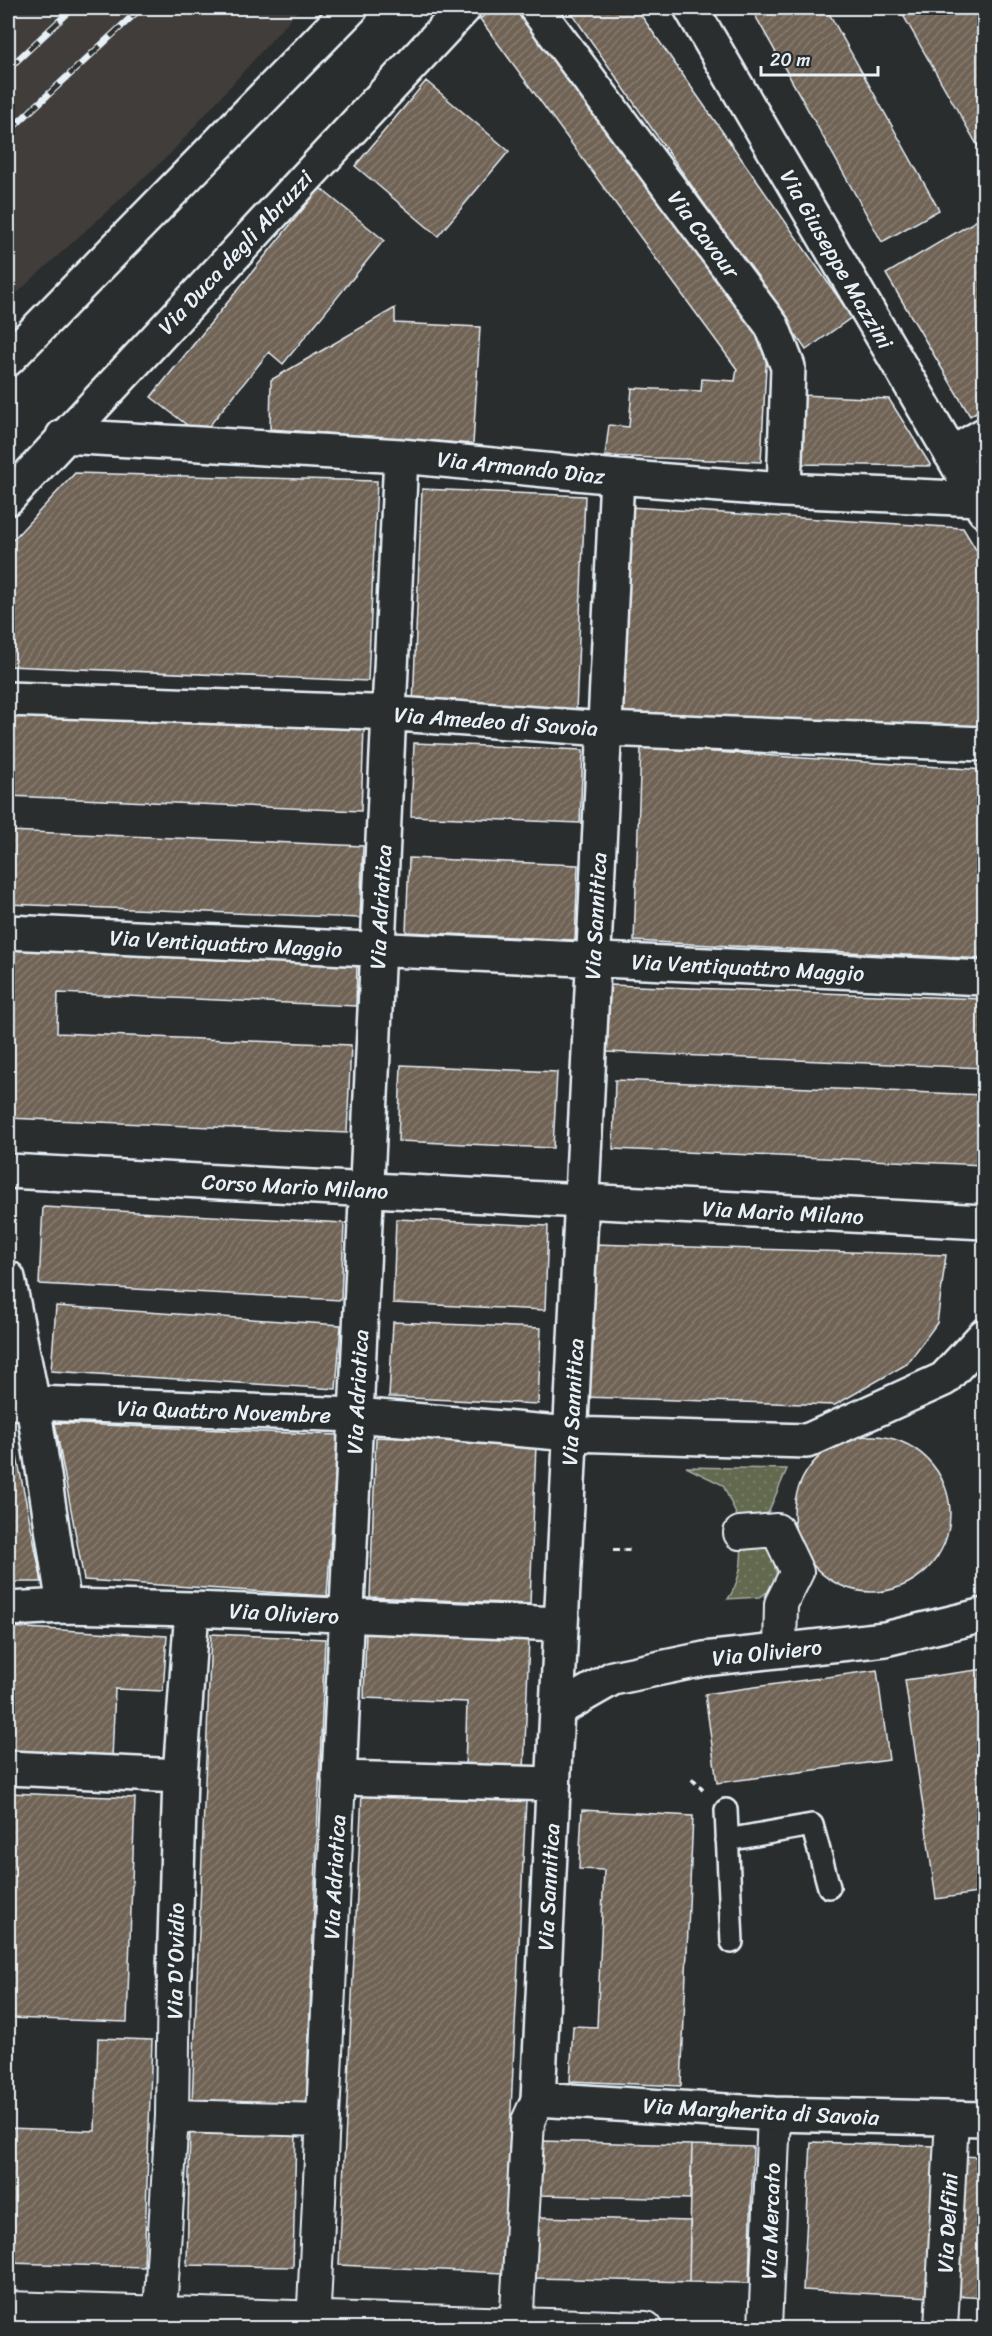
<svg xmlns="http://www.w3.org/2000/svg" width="992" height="2336" viewBox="0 0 992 2336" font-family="Sriracha,sans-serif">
  <defs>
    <pattern id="grass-dots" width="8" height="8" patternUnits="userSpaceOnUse" patternTransform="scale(1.5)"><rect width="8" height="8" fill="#62694f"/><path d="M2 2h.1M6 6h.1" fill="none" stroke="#787f69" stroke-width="1.8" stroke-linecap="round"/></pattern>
    <pattern id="building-hatch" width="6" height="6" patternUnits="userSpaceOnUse" patternTransform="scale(1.5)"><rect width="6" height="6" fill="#706457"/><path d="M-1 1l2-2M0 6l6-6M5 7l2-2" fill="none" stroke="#847b70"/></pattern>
  </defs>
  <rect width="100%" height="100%" fill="#2a2d2e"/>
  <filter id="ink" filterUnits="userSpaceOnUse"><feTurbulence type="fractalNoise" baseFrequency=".0167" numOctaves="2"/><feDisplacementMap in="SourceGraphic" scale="12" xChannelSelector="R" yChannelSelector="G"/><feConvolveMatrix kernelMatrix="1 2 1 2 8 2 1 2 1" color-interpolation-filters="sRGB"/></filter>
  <g filter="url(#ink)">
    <path fill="#3f3e3a" d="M8,8H300L171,153L8,301Z"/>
    <path fill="url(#grass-dots)" stroke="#a5ada4" stroke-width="1.5" d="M686,1467L787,1469L764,1522L740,1523L723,1485Z
      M769,1544L779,1584L760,1597L728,1599C738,1585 743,1563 741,1546Z"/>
    <path fill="url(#building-hatch)" stroke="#e8f1f8" stroke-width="1.5" d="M495,8H519L767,347L761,462L605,456L609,425L629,427L632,388L701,391L702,379L735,381L737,369L480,19Z
      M568,8H636L852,317L806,350Z
      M751,8H826L939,210L882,242Z
      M899,8H978L984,18V157Z
      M426,81L509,151L438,236L355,166Z
      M320,188L384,240L283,364L269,352L201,436L151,397Z
      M984,216V407L970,416L886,274Z
      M395,308V323L480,327L473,444L270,429L271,380Z
      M801,395L889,399L931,466L797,464Z
      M75,473L377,481L368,681L8,666V545Z
      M422,489L585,496L576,711L413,704Z
      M630,507L963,528L984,563V731L621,714Z
      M8,712L364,727L361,811L8,796Z
      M414,743L583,750L580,823L411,816Z
      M641,747L984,770V959L634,941Z
      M8,831L363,846L360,918L8,904Z
      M409,858L578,865L575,940L406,932Z
      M12,947L357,962L356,1006L58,993L57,1033L351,1045L347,1133L8,1118Z
      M610,985L984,999V1068L607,1052Z
      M401,1065L557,1072L553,1148L398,1141Z
      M615,1080L984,1095V1165L613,1149Z
      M43,1207L344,1223L341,1300L39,1284Z
      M396,1219L548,1226L545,1310L393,1303Z
      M594,1244L946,1255L937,1323L907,1364L835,1405L583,1397Z
      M56,1306L341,1325L336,1389L51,1371Z
      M393,1322L541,1328L538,1404L389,1397Z
      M8,1422H10L42,1582H8Z
      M55,1423L338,1435L327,1596L84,1580Z
      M794 1514a78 78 0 1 1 156 0a78 78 0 1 1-156 0Z
      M376,1437L536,1444L530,1604L370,1597Z
      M8,1627L167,1636L163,1691L115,1689L112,1758L8,1753Z
      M366,1632L529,1639L524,1772L465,1770L467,1702L364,1698Z
      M211,1634L325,1639L306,2108L192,2104Z
      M984,1669V1892L936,1899L905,1680Z
      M877,1670L889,1760L717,1783L705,1694Z
      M362,1792L526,1800L503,2273L339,2265Z
      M8,1793L135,1798L127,2022L8,2018Z
      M582,1810L693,1816L681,2086L570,2081L573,2026L597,2027L604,1870L579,1869Z
      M98,2038L152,2040L144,2267L8,2263V2128L95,2131Z
      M190,2127L296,2130L293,2267L187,2265Z
      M541,2141L692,2145L690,2199L539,2195Z
      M811,2142L936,2146L931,2297L803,2290Z
      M692,2145L753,2147L749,2283L689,2282Z
      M959,2156L984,2157V2297L953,2295Z
      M538,2217L690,2221L689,2282L536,2278Z"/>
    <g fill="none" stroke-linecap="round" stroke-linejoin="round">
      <g stroke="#e8f1f8" stroke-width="26">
        <path id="service" d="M726,1810L732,1942
          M727,1840L812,1825L829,1887"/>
      </g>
      <g stroke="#e8f1f8" stroke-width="36">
        <path id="pedestrian" d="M740,1533L777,1530L797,1572L781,1604L780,1650
          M172,2116L323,2120
          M8,2308L646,2328
          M160,2313L172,2116L174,1973
          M313,2328L339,1778
          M516,2328L528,2121L538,2099
          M765,2328L774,2114
          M941,2328L952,2118"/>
      </g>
      <g stroke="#e8f1f8" stroke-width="38">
        <path id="minor" d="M536,8L772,326L788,367L784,490
          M691,8L984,510
          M8,359L351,8
          M63,436L401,456L617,477L784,490L979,499
          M951,454L984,435
          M401,456L339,1778L553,1784
          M617,477L538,2099L774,2114L984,2119
          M8,498L464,8
          M8,699L370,712L605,729L984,744
          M8,932L984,978
          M8,1278L33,1404L64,1606
          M8,1402L356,1415L570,1434L807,1441L944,1379L984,1336
          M8,1609L64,1606L192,1609L561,1624
          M557,1710L613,1678L704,1659L885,1639L984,1615
          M8,1768L180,1776
          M174,1973L180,1776L192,1609"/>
      </g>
      <g stroke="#e8f1f8" stroke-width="38">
        <path id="tertiary" d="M8,1171L984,1222"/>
      </g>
      <path stroke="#e8f1f8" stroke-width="4" stroke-dasharray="6 4.5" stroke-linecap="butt" d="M613,1550H632
        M692,1779L703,1790"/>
      <use href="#service" stroke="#2a2d2e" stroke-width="21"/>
      <use href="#pedestrian" stroke="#2a2d2e" stroke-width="32"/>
      <use href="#minor" stroke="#2a2d2e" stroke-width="33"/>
      <use href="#tertiary" stroke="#2a2d2e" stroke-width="33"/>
      <g stroke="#e8f1f8" stroke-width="7">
        <path id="rail" d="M8,69L73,8
          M8,132L141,8"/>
      </g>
      <use href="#rail" stroke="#2a2d2e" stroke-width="4.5" stroke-dasharray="14" stroke-linecap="butt"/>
    </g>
  </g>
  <g text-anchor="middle" stroke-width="4.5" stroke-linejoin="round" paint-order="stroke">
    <g font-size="22" fill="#e8f1f8" stroke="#2a2d2e">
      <text transform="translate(704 234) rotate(53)" y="8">Via Cavour</text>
      <text transform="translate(235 252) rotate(-47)" y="8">Via Duca degli Abruzzi</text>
      <text transform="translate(837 259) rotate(60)" y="8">Via Giuseppe Mazzini</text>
      <text transform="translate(521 467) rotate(6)" y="8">Via Armando Diaz</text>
      <text transform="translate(496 721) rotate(4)" y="8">Via Amedeo di Savoia</text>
      <text transform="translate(380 907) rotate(-87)" y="8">Via Adriatica</text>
      <text transform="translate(595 916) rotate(-87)" y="8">Via Sannitica</text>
      <text transform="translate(226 943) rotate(3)" y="8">Via Ventiquattro Maggio</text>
      <text transform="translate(748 967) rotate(3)" y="8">Via Ventiquattro Maggio</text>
      <text transform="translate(295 1186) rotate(3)" y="8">Corso Mario Milano</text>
      <text transform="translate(783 1212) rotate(3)" y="8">Via Mario Milano</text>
      <text transform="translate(357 1392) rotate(-87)" y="8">Via Adriatica</text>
      <text transform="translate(572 1402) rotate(-87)" y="8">Via Sannitica</text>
      <text transform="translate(224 1411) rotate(2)" y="8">Via Quattro Novembre</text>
      <text transform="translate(284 1613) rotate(3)" y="8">Via Oliviero</text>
      <text transform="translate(767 1652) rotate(-6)" y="8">Via Oliviero</text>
      <text transform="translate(334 1877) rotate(-87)" y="8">Via Adriatica</text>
      <text transform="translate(548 1887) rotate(-87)" y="8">Via Sannitica</text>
      <text transform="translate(175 1961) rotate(-89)" y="8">Via D'Ovidio</text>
      <text transform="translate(761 2111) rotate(3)" y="8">Via Margherita di Savoia</text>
      <text transform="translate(770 2221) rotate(-88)" y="8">Via Mercato</text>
      <text transform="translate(947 2223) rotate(-87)" y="8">Via Delfini</text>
    </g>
  </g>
  <rect width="992" height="2336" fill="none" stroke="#2a2d2e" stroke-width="30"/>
  <rect x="15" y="15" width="962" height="2306" fill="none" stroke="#e8f1f8" stroke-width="2" filter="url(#ink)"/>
  <path d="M761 66v9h117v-9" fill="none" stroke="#e8f1f8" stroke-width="3"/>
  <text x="770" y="66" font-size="18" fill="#e8f1f8" stroke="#2a2d2e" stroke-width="4.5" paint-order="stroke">20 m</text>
</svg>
